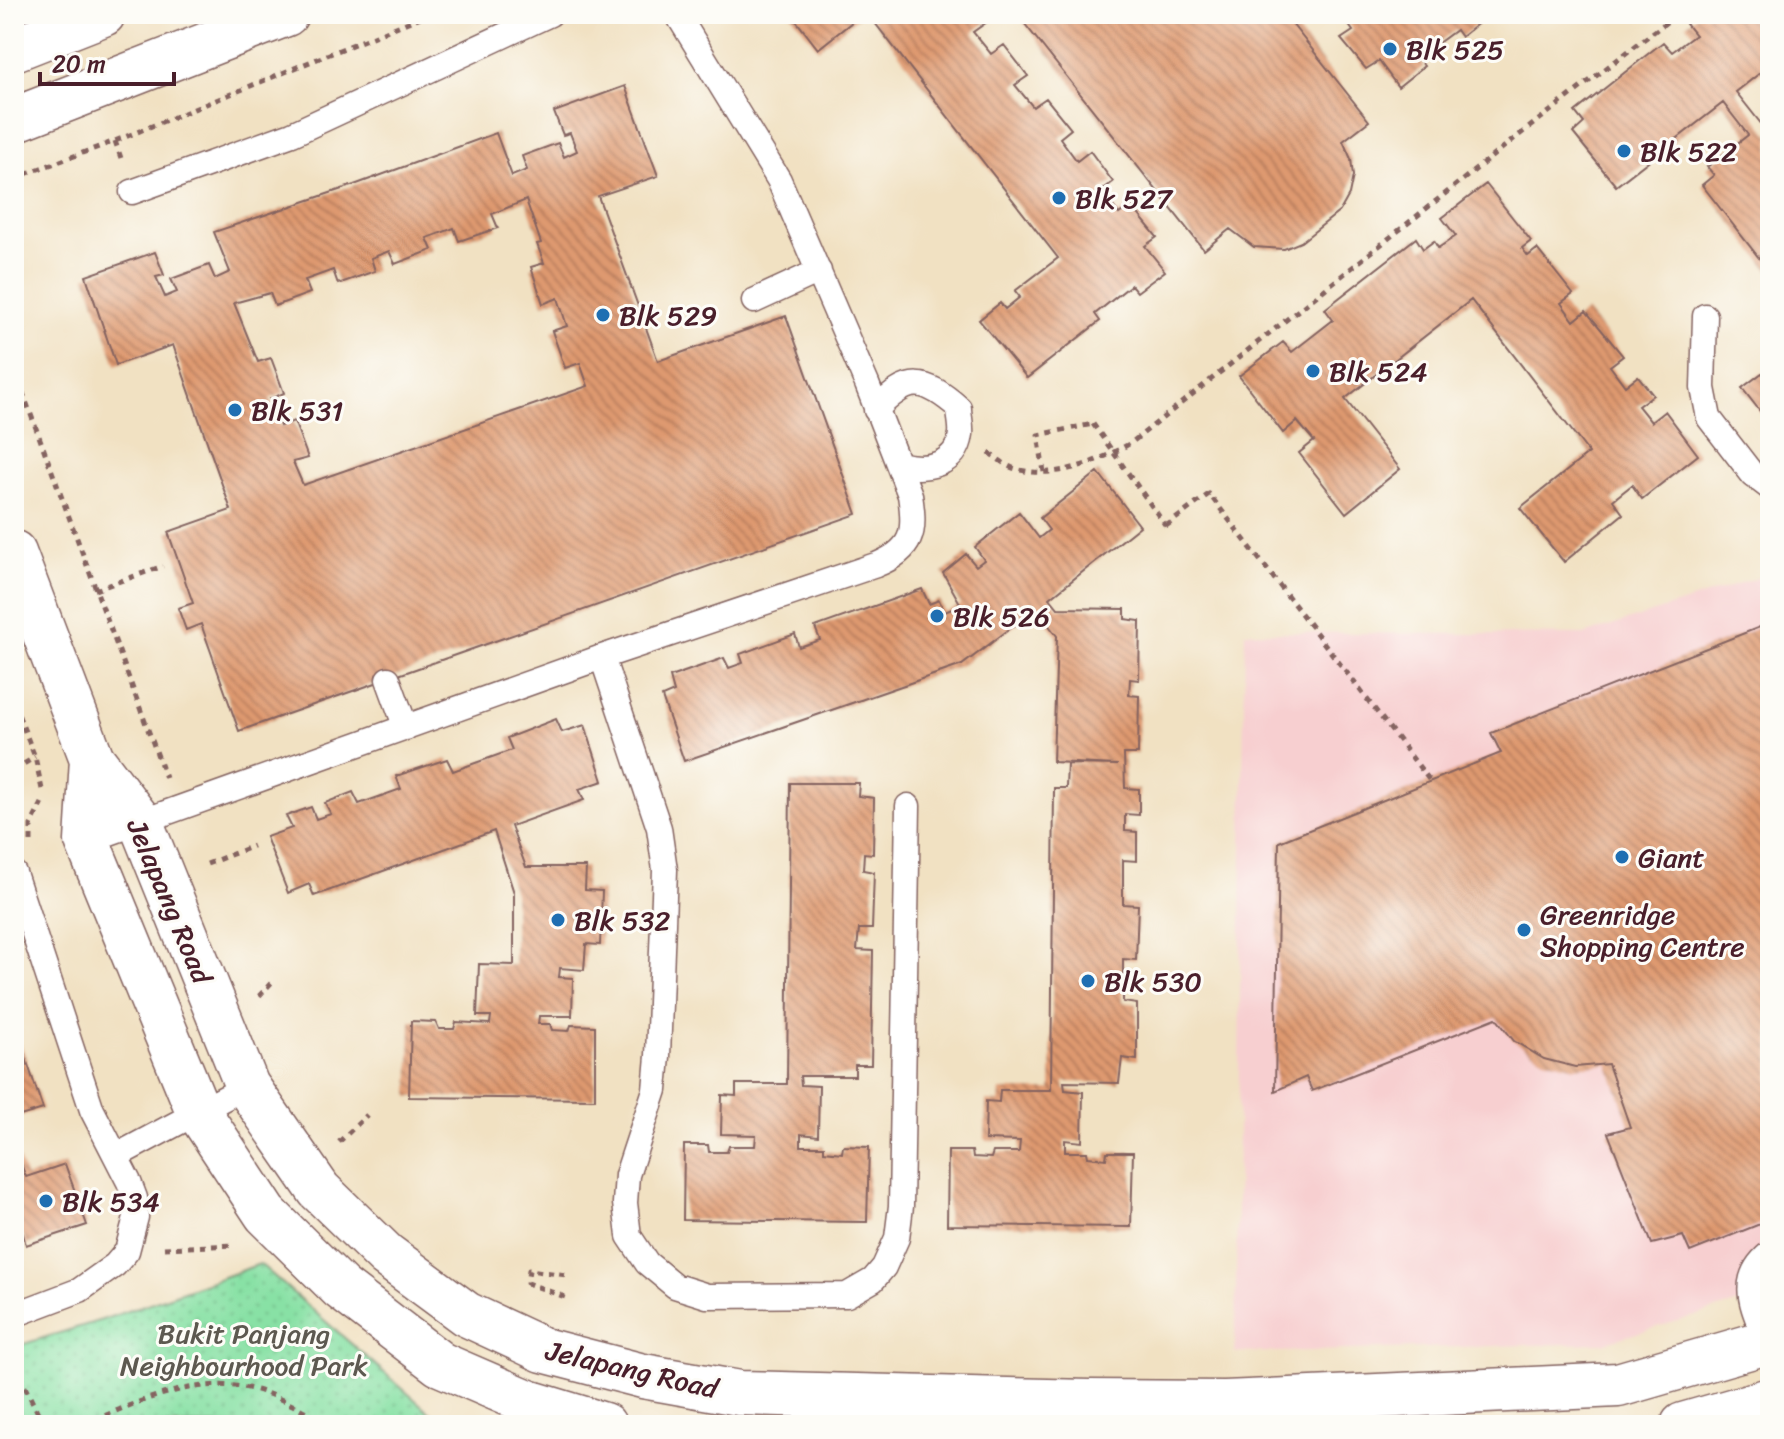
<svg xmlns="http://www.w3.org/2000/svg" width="1784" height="1439" viewBox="0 0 1784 1439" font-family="Sriracha,sans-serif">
  <defs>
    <pattern id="park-dots" width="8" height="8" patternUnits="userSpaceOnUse" patternTransform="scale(2)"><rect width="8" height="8" fill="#88e1a5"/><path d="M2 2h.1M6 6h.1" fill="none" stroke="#77c18e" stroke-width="1.8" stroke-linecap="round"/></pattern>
    <pattern id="building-back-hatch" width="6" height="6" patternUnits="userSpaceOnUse" patternTransform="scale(2)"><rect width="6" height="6" fill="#de9970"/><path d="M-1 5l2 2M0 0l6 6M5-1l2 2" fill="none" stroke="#b67c5c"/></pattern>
  </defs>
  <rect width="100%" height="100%" fill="#fdfcf7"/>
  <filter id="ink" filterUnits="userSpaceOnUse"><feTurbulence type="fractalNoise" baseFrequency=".0125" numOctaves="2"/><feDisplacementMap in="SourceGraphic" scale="16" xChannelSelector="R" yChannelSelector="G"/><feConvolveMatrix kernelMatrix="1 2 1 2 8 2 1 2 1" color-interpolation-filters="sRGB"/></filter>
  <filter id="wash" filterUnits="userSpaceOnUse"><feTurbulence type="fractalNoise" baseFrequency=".006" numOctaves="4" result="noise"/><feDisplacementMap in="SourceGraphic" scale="32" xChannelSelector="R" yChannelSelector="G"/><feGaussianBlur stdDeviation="1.8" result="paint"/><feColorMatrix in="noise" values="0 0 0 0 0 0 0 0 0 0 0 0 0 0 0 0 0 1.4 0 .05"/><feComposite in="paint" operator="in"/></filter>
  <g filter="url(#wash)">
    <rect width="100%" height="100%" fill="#f1e1c2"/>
    <path fill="#f7cfd0" d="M1770,574V1294L1603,1343L1235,1353L1245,632L1584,635Z"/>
    <path fill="url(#park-dots)" stroke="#698068" stroke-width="2" d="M260,1264L444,1425H14V1347L102,1320Z"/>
    <g id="blocks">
      <path fill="url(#building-back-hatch)" fill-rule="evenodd" d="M791,14H862L818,49Z
        M868,14H980L987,22L973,32L991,54L1004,45L1028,76L1015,85L1033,107L1046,98L1071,129L1060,138L1077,161L1090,151L1113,182L1101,191L1119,214L1131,205L1157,237L1145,246L1165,271L1137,292L1131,285L1095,314L1100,321L1027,378L979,320L1000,303L1005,309L1020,297L1015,291L1058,258Z
        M1017,14H1284L1369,121L1343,141L1351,159L1353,176L1349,195L1340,211L1301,242L1284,249L1254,247L1230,229L1204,250Z
        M1341,14H1490L1461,37L1456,30L1418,58L1424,66L1398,87L1379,61L1366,69L1341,39L1353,31Z
        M1699,14H1770V65L1736,92L1770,135V272L1702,185L1714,175L1707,167L1748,135L1723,103L1616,186L1573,133L1584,123L1575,112L1663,42L1672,52L1695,35L1686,24Z
        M625,86L658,176L598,196L658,361L786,316L857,514L239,731L201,624L186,630L178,608L193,603L168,532L231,510L173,345L116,365L86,276L155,252L164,275L156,277L165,297L177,292L171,279L209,265L215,279L230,272L214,232L354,185L496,133L512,176L527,170L522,156L558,143L564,157L577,151L570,133L563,135L554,112ZM526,200L541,243L537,244L544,263L531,267L543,304L558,298L567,326L552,331L565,368L580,363L588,386L303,485L293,462L308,458L294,421L280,426L270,399L284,393L271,358L258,362L234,303L270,293L275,306L310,293L305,280L333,270L338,284L375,271L371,258L389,251L395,264L432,250L427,238L454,228L459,241L498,228L492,214Z
        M1486,184L1531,241L1522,248L1528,256L1537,249L1573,294L1561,303L1574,321L1586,311L1623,356L1610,366L1625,386L1638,376L1653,395L1638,406L1651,422L1665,411L1698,455L1642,499L1632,485L1613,500L1623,514L1564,562L1520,508L1589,453L1471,300L1345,399L1400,469L1346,513L1299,453L1314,441L1297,421L1283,433L1239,376L1283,342L1292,352L1333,320L1325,309L1416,238L1423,249L1434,241L1438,248L1456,236L1442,218Z
        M1762,373L1766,378L1770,375V424L1742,388Z
        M1098,472L1140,526L1050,598L1058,608L1125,609V619L1140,621L1139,680L1130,679L1129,695L1139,696L1138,754H1124L1125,788L1139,789V815L1125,814V831L1137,832V861L1123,860V904L1138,905L1136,960L1123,959V1002L1137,1004V1060L1122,1058L1119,1083L1064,1082L1065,1090L1083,1092L1082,1142L1065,1140V1152H1087L1088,1157L1106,1159L1107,1152H1133L1131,1227L947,1225L948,1151H972L973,1157L991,1158L993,1152H1019L1020,1141L985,1140L986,1101L999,1102L1000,1090H1051L1054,788H1066L1067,764L1118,765L1053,762L1057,636L1036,609L962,665L684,761L662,697L674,692L670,677L724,658L729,668L743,663L740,654L795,634L799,647L820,640L815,627L922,589L929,604L939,600L945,612L961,605L943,573L966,554L976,566L984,560L975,547L1019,512L1039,538L1049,530L1040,518Z
        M1770,623V1220L1690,1252L1683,1236L1652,1244L1608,1133L1630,1127L1608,1064L1575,1067L1544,1059L1514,1041L1496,1018L1312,1091L1306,1077L1275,1091L1279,842L1501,753L1491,733Z
        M556,719L562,732L585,725L603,781L579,789L584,800L511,826L526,867H586L585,890L602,891L600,945L586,944L584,970L560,968L559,977L573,978L572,1016H539L538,1024H550L552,1030L569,1031L571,1025L595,1026V1099L409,1097L411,1021L436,1022L439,1029H454L456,1022L490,1024L491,1016H477L479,964L514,965V893L494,831L314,896L309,884L288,893L266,837L292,828L286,816L311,807L316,819L331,814L325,803L353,792L359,804L401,789L396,776L447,759L453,771L512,750L507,738Z
        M790,783H859L858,796L874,798L873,854L864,853L863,870L874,872L872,929H859L857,950L873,951L871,1065H855V1076H800L801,1085L819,1086L818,1136L801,1134V1146H824V1151L842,1153L843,1146L869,1147L867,1222L683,1220L684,1145H708L709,1152H727L729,1146H755L756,1135L721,1134L722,1095L736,1096V1084H787Z
        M20,1041L43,1109L14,1118V1043Z
        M14,1146L26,1177L65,1164L87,1225L26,1245L23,1234L14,1237Z"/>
    </g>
  </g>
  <g filter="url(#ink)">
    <use href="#blocks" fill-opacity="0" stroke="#846360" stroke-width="2"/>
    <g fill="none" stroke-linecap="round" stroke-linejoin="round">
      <g stroke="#846360" stroke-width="27">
        <path id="lane" d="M132,192L292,134L550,14
          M754,301L819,271
          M1705,316L1703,388L1709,418L1753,475L1770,488
          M876,410C909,375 924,378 959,408C959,416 962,426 961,434C957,466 925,471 899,464
          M602,657L659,828L665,870L658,1056L655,1090L627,1175L625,1203L629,1236L647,1263L675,1286L707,1296L847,1295L873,1280L884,1267L897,1238L901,1206L908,806
          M388,679L406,728
          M87,841L602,657L876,565C913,550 916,533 910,495L867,384L779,180L677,14
          M14,873L92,1110L129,1182L135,1198L136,1217L127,1251L115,1265L80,1290L14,1315
          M116,1156L247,1086
          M1770,1253C1732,1284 1759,1315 1770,1352"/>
      </g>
      <g stroke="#846360" stroke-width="47">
        <path id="secondary" d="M14,49L103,14
          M14,120L286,14
          M14,553L92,759L141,823L247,1086L319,1190L386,1255L466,1314L543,1350L643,1376L739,1393L1089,1402L1225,1403L1618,1385L1770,1341
          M92,759L87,841L198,1111L266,1214L341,1288L440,1364L528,1402L604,1425
          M1683,1425L1770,1400"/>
      </g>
      <path stroke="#846360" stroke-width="5" stroke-dasharray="6 6" stroke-linecap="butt" d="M115,141L122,161
        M14,178L115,141L428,14
        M14,369L166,778
        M989,453C997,458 1007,467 1016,469C1056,480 1097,462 1131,443L1519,135L1677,14
        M1044,472L1038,435L1093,424
        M1166,526L1209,494L1431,782
        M95,590L163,566
        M14,704L35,757L43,794
        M14,770L35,757
        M31,842V825L42,803
        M207,864L253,846
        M259,996L272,982
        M339,1142L367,1115
        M164,1248L234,1245
        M565,1297L527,1283L529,1270L566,1275
        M14,1365L44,1425
        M83,1425C148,1397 218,1365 286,1402C299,1408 313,1414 323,1425"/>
      <use href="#lane" stroke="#fff" stroke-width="24"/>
      <use href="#secondary" stroke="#fff" stroke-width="44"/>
      <path stroke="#846360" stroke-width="5" stroke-dasharray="6 6" stroke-linecap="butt" d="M1093,424L1166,526"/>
    </g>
  </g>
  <g fill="#1f6fb2" stroke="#fdfcf7" stroke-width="3">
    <circle cx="1390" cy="49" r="8"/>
    <circle cx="1624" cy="151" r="8"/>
    <circle cx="1059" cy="198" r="8"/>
    <circle cx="603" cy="315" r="8"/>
    <circle cx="1313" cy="371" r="8"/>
    <circle cx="235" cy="410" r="8"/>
    <circle cx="937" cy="616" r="8"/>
    <circle cx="1622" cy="857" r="8"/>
    <circle cx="558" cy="920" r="8"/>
    <circle cx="1524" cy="930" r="8"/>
    <circle cx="1088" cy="981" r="8"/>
    <circle cx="46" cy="1201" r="8"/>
  </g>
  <g text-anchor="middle" stroke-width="6" stroke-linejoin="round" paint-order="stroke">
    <g font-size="28" fill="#4a1f2b" stroke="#fdfcf7" text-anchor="start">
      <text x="1406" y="59">Blk 525</text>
      <text x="1640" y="161">Blk 522</text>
      <text x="1075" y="208">Blk 527</text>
      <text x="619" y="325">Blk 529</text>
      <text x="1329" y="381">Blk 524</text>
      <text x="251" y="420">Blk 531</text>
      <text x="953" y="626">Blk 526</text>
      <text x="1638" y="867">Giant</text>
      <text x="1540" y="924">Greenridge<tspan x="1540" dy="32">Shopping Centre</tspan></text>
      <text x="574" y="930">Blk 532</text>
      <text x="1104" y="991">Blk 530</text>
      <text x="62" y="1211">Blk 534</text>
    </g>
    <g font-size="28" fill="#4a1f2b" stroke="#fdfcf7">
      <text transform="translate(170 901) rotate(67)" y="10">Jelapang Road</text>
      <text transform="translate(632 1369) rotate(13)" y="10">Jelapang Road</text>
    </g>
    <g font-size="28" fill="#5d5950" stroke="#fdfcf7">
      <text x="244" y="1343">Bukit Panjang<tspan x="244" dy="32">Neighbourhood Park</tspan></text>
    </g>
  </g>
  <rect width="1784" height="1439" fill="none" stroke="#fdfcf7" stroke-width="48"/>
  <path d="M40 72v12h134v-12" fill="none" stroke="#4a1f2b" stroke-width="4"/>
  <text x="52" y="72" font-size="24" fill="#4a1f2b" stroke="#fdfcf7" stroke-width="6" paint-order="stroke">20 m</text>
</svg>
